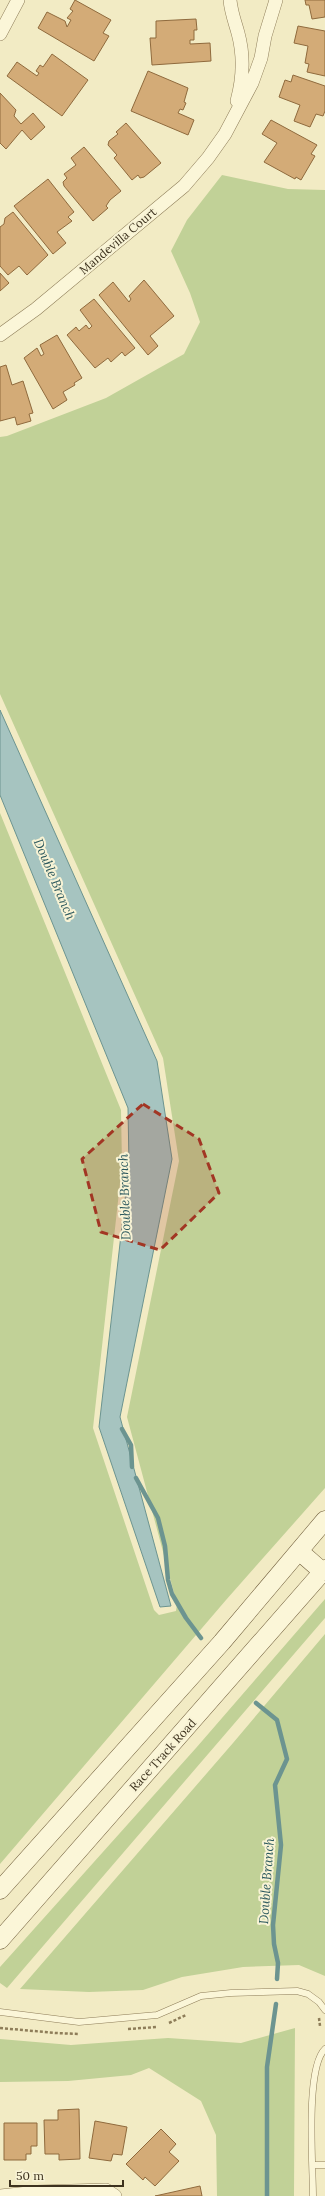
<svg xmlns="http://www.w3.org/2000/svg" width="325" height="2196" viewBox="0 0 325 2196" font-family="Lora,serif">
  <rect width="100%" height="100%" fill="#f2ebc4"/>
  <path fill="#c1d197" d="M222,175L288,189L325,190V1488L226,1600L0,1864V813L121,1110L122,1165L93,1428L154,1610L159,1615L176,1611L177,1604L127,1417L179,1161L163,1058L0,694V437L7,436L106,398L184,354L200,322L190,293L171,251L187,220Z
    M325,1599V1618L7,1988L0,1983V1967L196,1748Z
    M325,1634V1976L299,1965L243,1967L182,1977L143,1990L89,1992L20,1989L233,1743Z
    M295,2028L294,2196H217L216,2135L201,2101L149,2068L131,2075L68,2081L0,2082V2039L71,2045L168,2038L241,2043Z"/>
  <path fill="#a6c4c0" stroke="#6c9490" d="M0,710L157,1061L172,1159L120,1417L171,1606L160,1607L99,1427L129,1165L128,1108L0,795Z"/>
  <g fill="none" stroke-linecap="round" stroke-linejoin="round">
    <path stroke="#6c9490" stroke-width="4.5" d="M122,1429L131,1445L132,1467
      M136,1478L158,1518L165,1546L168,1580L172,1594L186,1618L201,1638
      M256,1703L277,1720L287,1759L275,1785L281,1845L273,1925L274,1944L278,1963L277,1979
      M267,2196V2067L276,2004"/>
  </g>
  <path fill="#d3ab77" stroke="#8f6a3d" d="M75,0L111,20L103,33L109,36L94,61L38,28L47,12L65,21L67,27L71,20L67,18L73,11L70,9Z
    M305,0H325V17L312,19L309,5H306Z
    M196,19L197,30H194V40H190V44L210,43L211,61L152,65L150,38H156V21Z
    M298,26L325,31V76L307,72L309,64L305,63L308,46L294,43Z
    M52,54L88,80L62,116L7,76L17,62L37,76L39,73L36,71L40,65L43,67Z
    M148,71L188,88L184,102L186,103L183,110L180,109L178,113L194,120L188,135L131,111Z
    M293,75L325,86V111L323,116L316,114L310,127L294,121L300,105L279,97L285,80L291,82Z
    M0,93L16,110L14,116L21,124L33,113L45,127L31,140L22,130L6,149L0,143Z
    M271,120L317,145L311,154L315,156L301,180L296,177L295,179L264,162L277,143L262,134Z
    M126,123L161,163L144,177L140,178L138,175L132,180L114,158L117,155L108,145L109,141L118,134L116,132Z
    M84,147L121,191L110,200L106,206L108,208L93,221L64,186L63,182L67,178L64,174L76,165L71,158Z
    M48,179L74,212L68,217L72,221L57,232L66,243L53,254L14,206Z
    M13,212L48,255L27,275L19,266L8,275L0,266V227L4,224L5,218Z
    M0,273L9,283L0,291Z
    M144,280L174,316L150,336L158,346L148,355L99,295L113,282L129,302L131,299L129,296Z
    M94,299L135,348L125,356L122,352L111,362L108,358L95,368L67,335L76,327L79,331L86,325L89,329L92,326L80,310Z
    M57,335L82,378L74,383L75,385L63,392L67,400L53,409L24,358L37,348L41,356L44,354L40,345Z
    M6,365L12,385L23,381L33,413L29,414L31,421L17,425L15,417L0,421V367Z
    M79,2109L80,2159L59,2160V2154H45L44,2120H58V2110Z
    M95,2121L127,2127L122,2155L113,2154L111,2161L89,2158Z
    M4,2123H37V2146H31V2154H26V2160H4Z
    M161,2129L176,2144L169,2152L179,2161L155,2186L145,2177L143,2180L126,2164Z
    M200,2186L202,2196H155Z"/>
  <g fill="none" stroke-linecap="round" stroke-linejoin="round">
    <g stroke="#8e7d59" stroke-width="7">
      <path id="service" d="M0,2012L79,2022L157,2015L201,1996L231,1993L297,1991L308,1994L319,2002L325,2010
        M313,2165H325
        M313,2196C313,2166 305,2068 325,2049"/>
    </g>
    <g stroke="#8e7d59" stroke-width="14">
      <path id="minor" d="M230,0C231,12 235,22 238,33C244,55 243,79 237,101
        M0,34L18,0
        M0,335L36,309L184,186L208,158L225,134L252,83L261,58L265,36L276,0
        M0,2196L37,2192L106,2190L115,2196"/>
    </g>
    <g stroke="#705e3c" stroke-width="19">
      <path id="secondary" d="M299,1551L323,1572
        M0,1890L222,1642L325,1520
        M0,1940L325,1569"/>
    </g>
    <path stroke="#8e7d59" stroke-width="2.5" stroke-dasharray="3 2" stroke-linecap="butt" d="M319,2018L320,2026
      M169,2023L186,2015
      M0,2028L56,2033L79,2034
      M128,2029L157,2027"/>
    <use href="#service" stroke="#fbf6d8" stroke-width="6"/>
    <use href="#minor" stroke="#fbf6d8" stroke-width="13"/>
    <use href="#secondary" stroke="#fbf6d8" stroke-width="18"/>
  </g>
  <path fill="#a23624" fill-opacity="0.2" stroke="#a23624" stroke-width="3" stroke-dasharray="8 5" stroke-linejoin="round" d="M143,1104L199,1139L219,1193L160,1250L101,1232L82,1159Z"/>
  <g text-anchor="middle" stroke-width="4" stroke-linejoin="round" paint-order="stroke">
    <g font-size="12" fill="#3d321e" stroke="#f8f3d5">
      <text transform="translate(118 241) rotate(-40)" y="4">Mandevilla Court</text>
      <text transform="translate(163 1755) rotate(-48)" y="4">Race Track Road</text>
    </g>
    <g font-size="13" font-style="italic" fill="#2c595e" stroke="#f8f3d5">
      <text transform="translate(55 879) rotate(67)" y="5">Double Branch</text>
      <text transform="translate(124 1197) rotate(-92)" y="5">Double Branch</text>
      <text transform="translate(266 1881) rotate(-86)" y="5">Double Branch</text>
    </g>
  </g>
  <path d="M10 2180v6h113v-6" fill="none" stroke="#3d321e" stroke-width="2"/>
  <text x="16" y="2180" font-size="12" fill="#3d321e" stroke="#f8f3d5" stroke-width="3" paint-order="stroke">50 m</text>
</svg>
